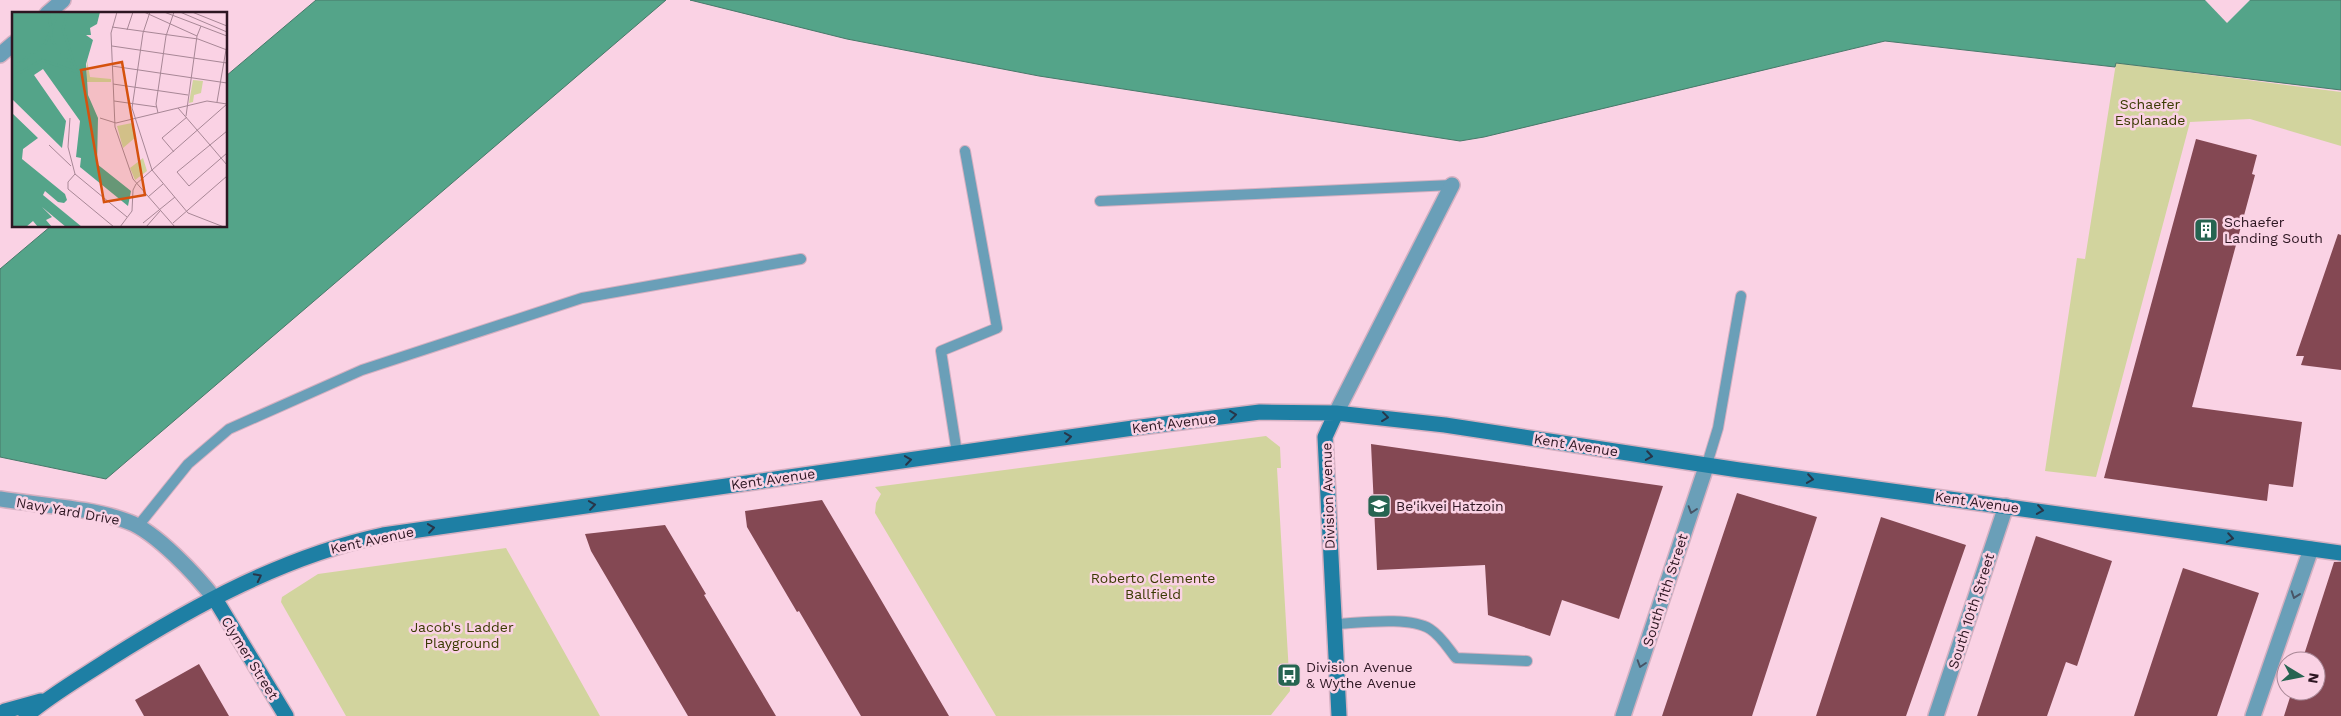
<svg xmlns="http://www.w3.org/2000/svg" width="2341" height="716" viewBox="0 0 2341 716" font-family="'Work Sans',sans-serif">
  <rect width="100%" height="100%" fill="#fad2e4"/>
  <path fill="#d2d49e" d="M2116,63L2341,92V146L2250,119L2190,122L2096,477L2045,471L2077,258L2085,259Z
    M1266,436L1280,447L1281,468H1277L1290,691L1271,715L996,716L875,513L876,503L881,494L875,487Z
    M506,548L600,716H346L281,602L282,597L318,574Z"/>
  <path fill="#54a489" stroke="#48796a" d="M316,0H666L106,479L0,457V269L51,226H226V76Z
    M690,0H2341V90L2116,63L2115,67L1885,41L1484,137L1460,141L1039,76L847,39Z"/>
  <path fill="#fad2e4" d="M2205,0H2250L2227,23Z"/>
  <path fill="#844853" d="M2196,139L2257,155L2252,174L2255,175L2192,407L2302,422L2293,487L2269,484L2267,501L2104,478Z
    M2338,234L2341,235V370L2301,365L2304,356H2296Z
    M1371,444L1663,486L1619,619L1562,600L1550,636L1488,615L1485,565L1377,570Z
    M1737,493L1817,517L1752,716H1662Z
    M822,500L870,581L949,716H861L799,611L797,612L747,527L745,511Z
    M1881,517L1966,545L1906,716H1816Z
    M665,525L706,594L704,595L776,716H688L591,551L585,534Z
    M2036,536L2112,561L2077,666L2066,662L2047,716H1977Z
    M2334,562H2341V716H2284L2292,691H2316V661H2302Z
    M2183,568L2259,593L2217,716H2134Z
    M199,664L229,716H144L135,700Z"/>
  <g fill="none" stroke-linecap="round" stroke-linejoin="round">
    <g stroke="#d5b0c1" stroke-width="12">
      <path id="lane" d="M1100,201L1452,185
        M957,453L941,351L997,328L965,151
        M1707,464L1718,428L1741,296
        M138,526L188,464L229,429L362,370L582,298L801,259
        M1334,624C1359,623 1409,616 1430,629C1441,636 1448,648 1456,658L1527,661"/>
    </g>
    <g stroke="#d5b0c1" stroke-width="18">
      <path id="street" d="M47,14L63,0
        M0,55L14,43
        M1336,413L1452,185
        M0,499C38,505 94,508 129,522C156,532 197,576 215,599
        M1623,716L1707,464
        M1936,716L2006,506
        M2253,716L2311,549"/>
    </g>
    <g stroke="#d5b0c1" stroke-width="18">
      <path id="secondary" d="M1336,413L1325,437L1339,716
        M215,599L286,716
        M0,714L5,711L41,701
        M26,716C52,694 82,677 111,658C195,605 285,556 383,535L1133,428L1260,412L1336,413L1445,425L1739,470L2341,553"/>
    </g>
    <use href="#lane" stroke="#6a9fb8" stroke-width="10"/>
    <use href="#street" stroke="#6a9fb8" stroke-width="15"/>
    <use href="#secondary" stroke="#1e7fa4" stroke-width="15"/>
  </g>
  <defs><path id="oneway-chevron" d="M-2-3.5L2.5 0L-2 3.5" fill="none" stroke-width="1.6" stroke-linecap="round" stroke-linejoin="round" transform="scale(1.25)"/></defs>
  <g stroke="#283649">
    <use href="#oneway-chevron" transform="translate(1233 415) rotate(-7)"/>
    <use href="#oneway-chevron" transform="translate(1385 417) rotate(7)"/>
    <use href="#oneway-chevron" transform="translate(1068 437) rotate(-8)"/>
    <use href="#oneway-chevron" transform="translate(1649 456) rotate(9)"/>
    <use href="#oneway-chevron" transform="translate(908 460) rotate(-8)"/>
    <use href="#oneway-chevron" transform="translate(1810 479) rotate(8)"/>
    <use href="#oneway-chevron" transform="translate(592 505) rotate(-8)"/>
    <use href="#oneway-chevron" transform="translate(2040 510) rotate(8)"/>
    <use href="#oneway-chevron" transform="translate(431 528) rotate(-8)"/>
    <use href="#oneway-chevron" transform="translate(2230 538) rotate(9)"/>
    <use href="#oneway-chevron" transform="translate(258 577) rotate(-27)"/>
  </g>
  <g stroke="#485466">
    <use href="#oneway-chevron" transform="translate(1692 510) rotate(108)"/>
    <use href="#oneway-chevron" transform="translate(2295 595) rotate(109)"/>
    <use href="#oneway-chevron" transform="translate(1641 664) rotate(108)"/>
  </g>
  <defs>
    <g id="building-square" transform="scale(1.25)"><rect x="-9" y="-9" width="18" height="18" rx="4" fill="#266451" stroke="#fad2e4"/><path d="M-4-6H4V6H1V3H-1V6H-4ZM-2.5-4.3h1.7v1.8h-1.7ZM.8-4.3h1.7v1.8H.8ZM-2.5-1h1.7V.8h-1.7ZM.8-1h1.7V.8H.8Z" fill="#fff"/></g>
    <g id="school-square" transform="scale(1.25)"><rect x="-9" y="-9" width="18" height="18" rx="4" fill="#266451" stroke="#fad2e4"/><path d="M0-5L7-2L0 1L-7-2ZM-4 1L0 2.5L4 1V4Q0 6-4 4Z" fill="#fff"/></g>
    <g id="bus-square" transform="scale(1.25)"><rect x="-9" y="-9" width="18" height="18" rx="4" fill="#266451" stroke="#fad2e4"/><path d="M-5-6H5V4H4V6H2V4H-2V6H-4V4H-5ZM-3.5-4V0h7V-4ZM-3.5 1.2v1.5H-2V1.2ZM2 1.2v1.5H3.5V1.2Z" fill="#fff"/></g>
  </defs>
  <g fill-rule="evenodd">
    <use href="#building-square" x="2206" y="230"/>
    <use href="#school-square" x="1379" y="506"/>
    <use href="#bus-square" x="1289" y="675"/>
  </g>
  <g text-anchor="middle" stroke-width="5" stroke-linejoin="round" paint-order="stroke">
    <g font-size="14" fill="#3a3a02" stroke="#fad2e4">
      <text x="2150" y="109">Schaefer<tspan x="2150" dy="16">Esplanade</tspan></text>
      <text x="1153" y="583">Roberto Clemente<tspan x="1153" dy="16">Ballfield</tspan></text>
      <text x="462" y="632">Jacob's Ladder<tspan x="462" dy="16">Playground</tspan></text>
    </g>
    <g font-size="14" fill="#2d1622" stroke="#fad2e4" text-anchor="start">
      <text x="2224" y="227">Schaefer<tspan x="2224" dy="16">Landing South</tspan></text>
      <text x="1396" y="511">Be'ikvei Hatzoin</text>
      <text x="1306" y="672">Division Avenue<tspan x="1306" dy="16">&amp; Wythe Avenue</tspan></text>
    </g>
    <g font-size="14" fill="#2d1622" stroke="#fad2e4">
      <text transform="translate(1174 423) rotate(-7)" y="5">Kent Avenue</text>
      <text transform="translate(1576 445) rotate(9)" y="5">Kent Avenue</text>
      <text transform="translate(773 479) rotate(-8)" y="5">Kent Avenue</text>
      <text transform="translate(1328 496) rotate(-92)" y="5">Division Avenue</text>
      <text transform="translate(1977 502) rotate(8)" y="5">Kent Avenue</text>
      <text transform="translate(68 511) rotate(10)" y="5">Navy Yard Drive</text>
      <text transform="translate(372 540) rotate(-12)" y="5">Kent Avenue</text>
      <text transform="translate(1665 590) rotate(-72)" y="5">South 11th Street</text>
      <text transform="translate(1971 611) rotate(-72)" y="5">South 10th Street</text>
      <text transform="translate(250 658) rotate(58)" y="5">Clymer Street</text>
    </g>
  </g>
  <g transform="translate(12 12)">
    <rect width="215" height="215" fill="#fad2e4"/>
    <path d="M75,48L78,65L99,67V70H75ZM181,68L191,69L189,81L182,83L181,90L177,91ZM120,111L124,125L111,136L105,114ZM131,146L135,159L123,168L118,156Z" fill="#d2d49e"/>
    <path d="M0,0H88L85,12L78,16L79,23H74L81,28L74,52L76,83L86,106L85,152L119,179L116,194L68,155L69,146L64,145L68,109L31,57L22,63L54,109L50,136L0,87ZM0,101L26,126L11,137L10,147L53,182L55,188L52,191L46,190L33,179L31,183L70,215H54L30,195L40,205L34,208L40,215H26L21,209L14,215H0Z" fill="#54a489"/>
    <path fill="none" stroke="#54a489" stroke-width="2.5" d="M37,0L40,29L65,60M56,0L51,17L64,57M0,57L33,32L47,0M0,65L30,48L65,60L68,65"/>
    <path fill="none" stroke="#a88796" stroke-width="1" d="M105,0L99,21L103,115L121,167L163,215M132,0L185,24M152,0L215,24M168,0L215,20M180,0L215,14M100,15L186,27L215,38M115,18L121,0M100,34L215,51M100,54L215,71M101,72L176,83M102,89L145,95M205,90L215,32M166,96L198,133L165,160L177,174L215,141M146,101L144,92L154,24L162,0M174,104L185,24L189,14M58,106L56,135L63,162L115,205M88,106L104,111L195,89L215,92M215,119L198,133L215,153M37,133L59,154M162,140L150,126L175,105M63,162L56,170V177L102,215M124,172L140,158L120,96L131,21L138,0M136,185L151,172M131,211L163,185M161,211L215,164M108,215L120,199L121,178L124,172M134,215L148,199M212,215L176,201L140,158L215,92"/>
    <path fill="#d5520e" fill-opacity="0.15" stroke="#d5520e" stroke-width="2.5" d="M110,50L133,183L92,190L69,58Z"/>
    <rect width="215" height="215" fill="none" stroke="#2d1622" stroke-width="2.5"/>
  </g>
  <g transform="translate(2301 676) rotate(100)"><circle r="24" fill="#fad2e4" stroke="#a88796"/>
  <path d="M0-4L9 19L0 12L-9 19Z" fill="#266451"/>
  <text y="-8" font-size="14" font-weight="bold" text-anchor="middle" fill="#2d1622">N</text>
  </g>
</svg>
